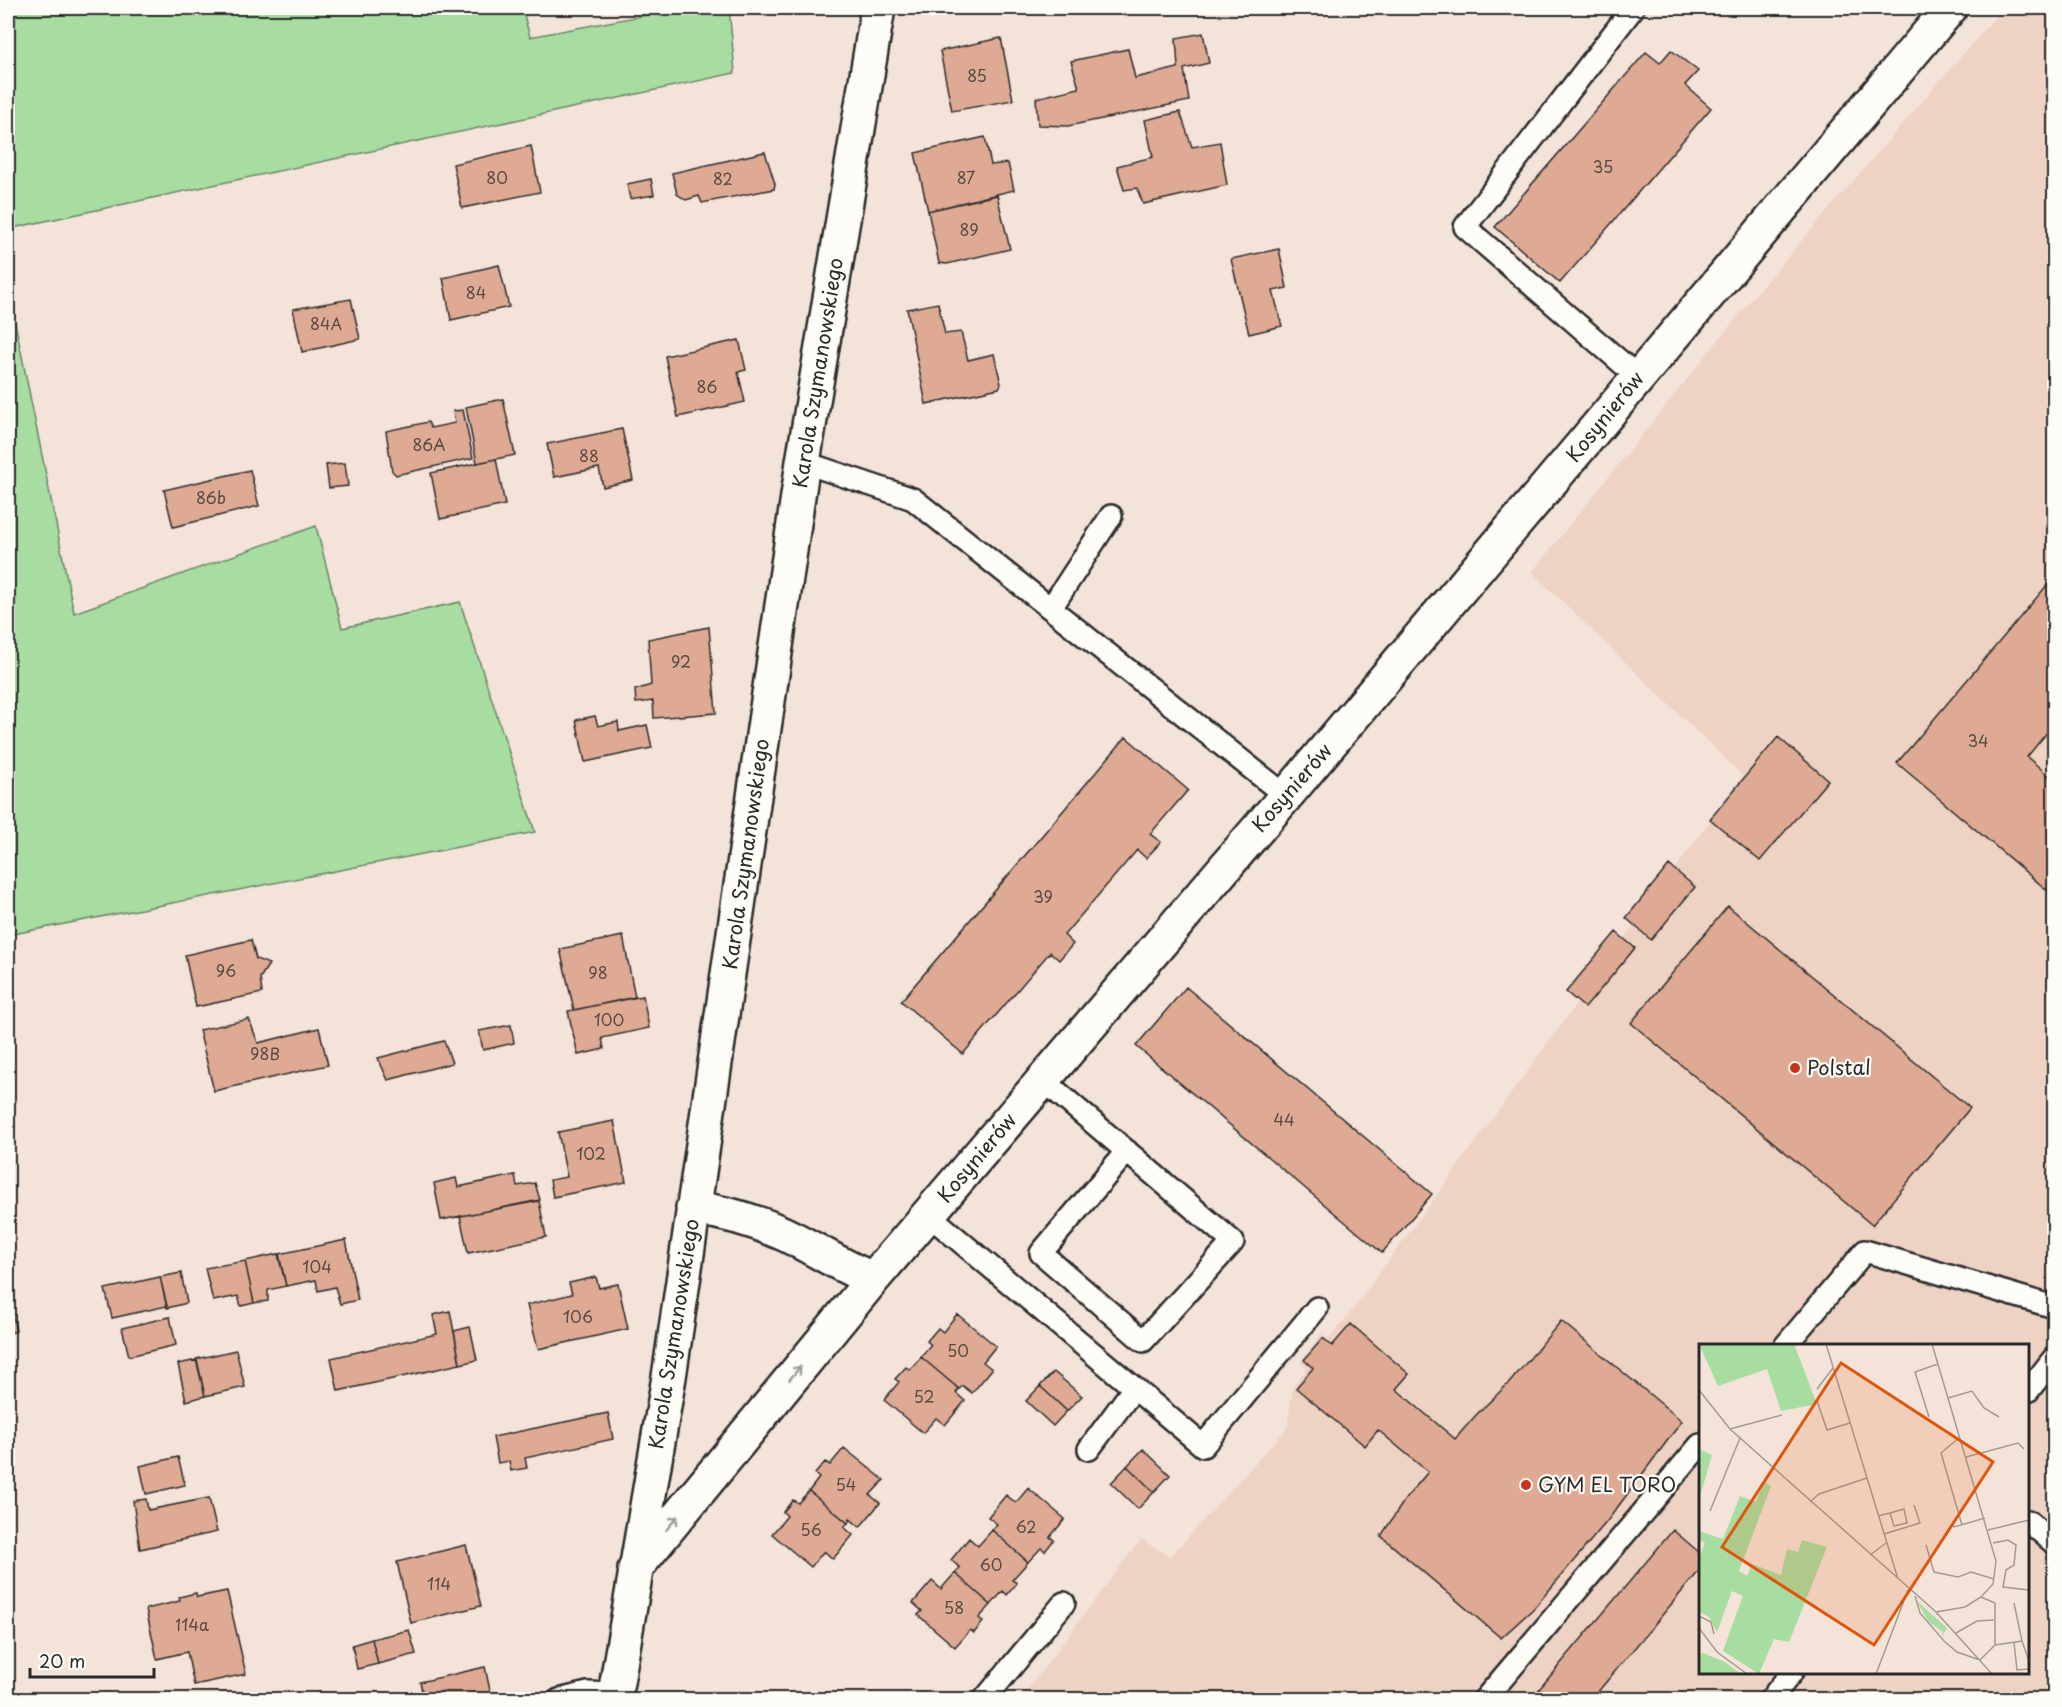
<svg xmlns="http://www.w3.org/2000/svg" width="2062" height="1707" viewBox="0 0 2062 1707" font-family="'Playpen Sans',sans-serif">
  <rect width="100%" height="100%" fill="#f4e3d9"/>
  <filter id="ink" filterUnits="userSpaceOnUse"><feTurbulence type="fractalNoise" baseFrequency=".0167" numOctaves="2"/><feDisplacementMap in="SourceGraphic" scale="12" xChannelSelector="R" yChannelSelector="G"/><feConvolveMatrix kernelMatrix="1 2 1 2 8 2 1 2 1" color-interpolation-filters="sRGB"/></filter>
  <g filter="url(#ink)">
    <path fill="#eed2c4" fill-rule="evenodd" d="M2003,8H2054V1699L1020,1700L1141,1539L1170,1557L1287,1428L1293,1386L1307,1368L1301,1362L1321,1334L1328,1339L1352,1311L1743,776L1532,572L1754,296ZM1700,1346H2028V1672H1700Z"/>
    <path fill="#a7dda1" stroke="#698466" stroke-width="1.5" d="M8,8H522L530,37L683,8H729L735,73L8,229Z
      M15,322L74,613L316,526L342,628L460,602L535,832L8,935V324Z"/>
    <path fill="#dfaa94" stroke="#2b2b2b" stroke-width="1.5" d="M1203,33L1209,63L1184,69L1189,101L1068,126L1038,125L1036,98L1079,88L1071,61L1128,49L1135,78L1178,68L1176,38Z
      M1001,38L1013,100L952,111L940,51Z
      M1671,50L1698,71L1685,85L1711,108L1560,283L1495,227L1646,52L1660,63Z
      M1180,112L1192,147L1220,142L1227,185L1143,204L1137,188L1124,190L1117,166L1153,157L1145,120Z
      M985,137L991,165L1008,163L1014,190L928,211L915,153Z
      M531,146L540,192L462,208L453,164Z
      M765,152L775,184L774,189L702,203L699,196L686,200L677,194L672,173Z
      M651,179L654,195L630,199L627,184Z
      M997,195L1010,249L947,264L939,263L928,211Z
      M1279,249L1287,288L1273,291L1282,326L1249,334L1231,259Z
      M499,265L509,307L451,320L443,278Z
      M351,299L360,339L302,352L293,309Z
      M938,303L945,334L961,332L968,360L994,354L1001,384L999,388L926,404L907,309Z
      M739,340L746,370L738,372L745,402L678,417L665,356Z
      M503,399L515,455L477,463L466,407Z
      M463,410L473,458L396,475L392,471L386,431L428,422L431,428L455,423L453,411Z
      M622,429L633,480L603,487L599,468L554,477L547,444Z
      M496,459L505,505L440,519L431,473Z
      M345,463L348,486L329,488L326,465Z
      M250,470L259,506L173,527L164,490Z
      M2054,577V724L2027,757L2054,780V896L1897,763Z
      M709,627L716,713L654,718L653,701L636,703L635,690L651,685L648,639Z
      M595,716L598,726L618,722L619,731L647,725L652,748L585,762L576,720Z
      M1126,737L1188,790L1150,834L1161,842L1146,858L1137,850L1064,935L1073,944L1059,960L1050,952L963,1054L901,1001Z
      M1778,737L1828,780L1760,861L1710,819Z
      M1669,865L1695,887L1651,940L1626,918Z
      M1728,906L1970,1108L1872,1225L1631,1023Z
      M1616,932L1635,948L1585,1008L1566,992Z
      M623,936L635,997L574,1010L560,949Z
      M251,940L256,959L269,964L260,978L262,993L196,1007L185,955Z
      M1186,987L1432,1194L1382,1253L1136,1046Z
      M643,996L649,1028L602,1038L604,1049L578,1055L568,1011Z
      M249,1019L258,1043L319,1028L328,1065L214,1091L199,1030Z
      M511,1025L514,1043L483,1050L479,1031Z
      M444,1041L452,1063L388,1080L378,1058Z
      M614,1121L626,1182L553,1197L550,1180L567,1177L558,1132Z
      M515,1175L517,1186L535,1183L540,1200L441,1220L434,1183L456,1178L458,1187Z
      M539,1201L546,1237L468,1253L460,1216Z
      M346,1240L358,1300L340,1304L335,1287L318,1291L316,1280L286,1286L279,1254Z
      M278,1254L286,1286L268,1290V1301L254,1303L245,1261Z
      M245,1261L254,1303L241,1306L238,1296L213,1301L205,1268Z
      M181,1273L187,1303L167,1308L160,1277Z
      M160,1277L167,1306L112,1318L105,1289Z
      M596,1277L599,1288L618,1284L628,1329L538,1349L527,1305L572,1294L569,1283Z
      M450,1311L460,1364L338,1391L331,1358L437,1334L433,1315Z
      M12,1312L16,1331L8,1334V1313Z
      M957,1314L996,1346L983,1362L992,1369L972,1393L963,1386L959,1389L921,1357L931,1345L927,1341L938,1328L943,1332Z
      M170,1317L176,1345L129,1356L122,1328Z
      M1561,1321L1682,1421L1608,1520L1534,1608L1501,1638L1381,1536L1406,1498L1428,1472L1378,1430L1365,1446L1296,1388L1313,1368L1304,1360L1323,1338L1332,1346L1351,1324L1409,1374L1396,1389L1455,1439L1477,1414L1511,1381Z
      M470,1327L477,1360L460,1364L454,1331Z
      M236,1350L245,1387L205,1396L196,1359Z
      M921,1357L959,1389L956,1393L965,1401L945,1425L936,1418L923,1433L884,1400L899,1382L895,1379L906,1367L910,1370Z
      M197,1360L205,1396L186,1401L178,1364Z
      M1054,1372L1082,1396L1067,1411L1040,1386Z
      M1040,1386L1067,1411L1053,1426L1026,1401Z
      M608,1413L613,1439L525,1458L527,1468L511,1471L509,1461L498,1463L493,1437Z
      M844,1448L884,1480L870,1495L880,1503L860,1527L850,1519L848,1523L809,1491L819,1478L815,1474L825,1462L830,1465Z
      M1143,1449L1170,1475L1154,1492L1127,1466Z
      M8,1450L13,1477L8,1478Z
      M178,1457L185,1485L146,1494L140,1466Z
      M1127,1466L1154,1492L1138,1509L1111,1483Z
      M1028,1488L1065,1519L1050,1537L1054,1540L1045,1551L1041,1548L1028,1562L992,1530L997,1524L988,1517L1006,1495L1016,1503Z
      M809,1491L848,1523L844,1527L853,1535L833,1559L824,1551L811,1567L772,1534L787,1516L783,1512L793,1500L798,1503Z
      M209,1498L217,1532L140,1549L133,1501L146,1499L148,1510Z
      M992,1530L1028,1562L1012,1580L1017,1583L1007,1595L1003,1591L991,1605L955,1573L960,1568L951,1560L969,1538L978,1546Z
      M1673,1530L1700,1553V1570L1591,1700H1530Z
      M466,1545L481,1606L411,1623L397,1562Z
      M955,1573L991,1605L979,1618L983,1622L974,1633L970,1630L955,1647L918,1615L922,1611L913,1603L932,1581L941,1589Z
      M227,1591L246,1674L194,1685L187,1652L157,1659L146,1609L180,1601L179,1597L196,1593L197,1597Z
      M409,1630L416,1654L378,1664L372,1639Z
      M372,1639L378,1664L357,1669L352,1645Z
      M485,1667L492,1700H424L420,1682Z"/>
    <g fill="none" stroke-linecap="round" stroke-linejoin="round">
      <g stroke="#2b2b2b" stroke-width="26">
        <path id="lane" d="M1633,8L1465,227L1638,377
          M803,462L913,499L1286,796
          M1051,608L1111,516
          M1042,1079L1233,1242L1143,1341L1041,1253L1127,1151
          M929,1215L1203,1446L1317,1308
          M1785,1346L1865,1251L2054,1307
          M2028,1391L2054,1358
          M1089,1449L1134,1388
          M2028,1521L2054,1543
          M559,1700L588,1693L615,1694
          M984,1700L1064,1603
          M1484,1700L1700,1445
          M1770,1700L1792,1672"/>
      </g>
      <g stroke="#2b2b2b" stroke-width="38">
        <path id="street" d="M693,1208C723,1212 755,1221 782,1233C813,1247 841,1267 873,1279
          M635,1569L873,1279L1286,796L1950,8
          M614,1700L669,1377L803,462L878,8"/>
      </g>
      <use href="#lane" stroke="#fdfcf7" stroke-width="21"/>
      <use href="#street" stroke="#fdfcf7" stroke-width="33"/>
    </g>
    <defs><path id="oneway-shaft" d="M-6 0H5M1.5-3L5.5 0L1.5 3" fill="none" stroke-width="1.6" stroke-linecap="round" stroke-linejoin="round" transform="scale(1.5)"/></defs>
    <g stroke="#9e9e9b">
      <use href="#oneway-shaft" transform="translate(795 1373) rotate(-50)"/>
      <use href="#oneway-shaft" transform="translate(672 1523) rotate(-51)"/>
    </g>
  </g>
  <g fill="#c8321e" stroke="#fdfcf7" stroke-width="2">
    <circle cx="1795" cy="1068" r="6"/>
    <circle cx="1526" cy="1485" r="6"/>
  </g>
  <g text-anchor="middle" stroke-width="4.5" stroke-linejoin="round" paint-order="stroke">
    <g font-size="16" fill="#584b45">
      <text x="977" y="82">85</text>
      <text x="1603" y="173">35</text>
      <text x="497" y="184">80</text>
      <text x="966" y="184">87</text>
      <text x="723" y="185">82</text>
      <text x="969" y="236">89</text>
      <text x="476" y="299">84</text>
      <text x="326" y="330">84A</text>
      <text x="707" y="393">86</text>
      <text x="429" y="451">86A</text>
      <text x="589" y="462">88</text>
      <text x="211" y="504">86b</text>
      <text x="681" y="668">92</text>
      <text x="1978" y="747">34</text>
      <text x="1043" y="903">39</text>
      <text x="226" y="977">96</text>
      <text x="598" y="979">98</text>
      <text x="609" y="1026">100</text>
      <text x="265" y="1060">98B</text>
      <text x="1284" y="1126">44</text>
      <text x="591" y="1160">102</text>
      <text x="317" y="1273">104</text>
      <text x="578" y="1323">106</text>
      <text x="958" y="1357">50</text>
      <text x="924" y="1403">52</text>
      <text x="846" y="1491">54</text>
      <text x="1026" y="1533">62</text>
      <text x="811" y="1536">56</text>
      <text x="991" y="1571">60</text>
      <text x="439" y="1590">114</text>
      <text x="954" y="1614">58</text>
      <text x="192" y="1631">114a</text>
    </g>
    <g font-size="20" fill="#2b2b2b" stroke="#fdfcf7">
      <text transform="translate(818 373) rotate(-81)" y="7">Karola Szymanowskiego</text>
      <text transform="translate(1605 417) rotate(-51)" y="7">Kosynierów</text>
      <text transform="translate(1292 788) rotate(-49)" y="7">Kosynierów</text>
      <text transform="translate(746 854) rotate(-82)" y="7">Karola Szymanowskiego</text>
      <text transform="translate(977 1158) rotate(-50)" y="7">Kosynierów</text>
      <text transform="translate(674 1334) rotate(-81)" y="7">Karola Szymanowskiego</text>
    </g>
    <g font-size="20" fill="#2b2b2b" stroke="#fdfcf7" text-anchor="start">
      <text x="1807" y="1075">Polstal</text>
      <text x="1538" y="1492">GYM EL TORO</text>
    </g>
  </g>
  <g transform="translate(1699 1344)">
    <rect width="330" height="330" fill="#f4e3d9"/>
    <path d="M0,0H95L118,60L82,67L68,25L19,42ZM0,105L13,111L0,156ZM65,138L72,142L40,227L48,232L53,220L82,231L88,205L99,208L103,196L128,203L90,298L75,295L60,330L24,307L44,252L33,247L18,288L10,273L0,268V214L6,199L0,196V187L24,195L41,152L57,158ZM217,256L248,284L243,293L244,288L229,277ZM4,309L26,318L42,330H0V310Z" fill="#a7dda1"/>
    <path fill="none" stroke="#a49993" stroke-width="1.5" d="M127,0L199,235M233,0L297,217L294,240L282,253L266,263L237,268M118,45L134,24M0,46L31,85L237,268L293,330M249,54L273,47L285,64L300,73M118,57L128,86L151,79M230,73L216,28L239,20M31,85L83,71M261,93L242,109L263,181M267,113L319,99L325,105M111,158L120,150L168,134M11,167L41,94M179,172L191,169L205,165L208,179L195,182L191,169M253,180L255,183L286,174M289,186L330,176M185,190L221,179L215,161M294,199L309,196L317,201L315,221L307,226L304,243L330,246M227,201L235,228L259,233L272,228L295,235M171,211L187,199M216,252L221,269L245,297L258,308L281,316M282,253L296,259V301M0,272L12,278L15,290M0,284L18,308L48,330M257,289L278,277L295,276M323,297L330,317M315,299L318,326L330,325M281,316L296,301L323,297L315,259M177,330L209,246"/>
    <path fill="#df570e" fill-opacity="0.15" stroke="#df570e" stroke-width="3" d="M142,19L294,118L175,301L23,203Z"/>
    <rect width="330" height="330" fill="none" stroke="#2b2b2b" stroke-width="3"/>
  </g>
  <rect width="2062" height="1707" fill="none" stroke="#fdfcf7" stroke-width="30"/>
  <rect x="15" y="15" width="2032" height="1677" fill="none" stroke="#2b2b2b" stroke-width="2" filter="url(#ink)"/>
  <path d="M30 1668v9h124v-9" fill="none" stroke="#2b2b2b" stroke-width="3"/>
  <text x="39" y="1668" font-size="18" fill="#2b2b2b" stroke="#fdfcf7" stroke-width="4.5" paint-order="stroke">20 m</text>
</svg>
